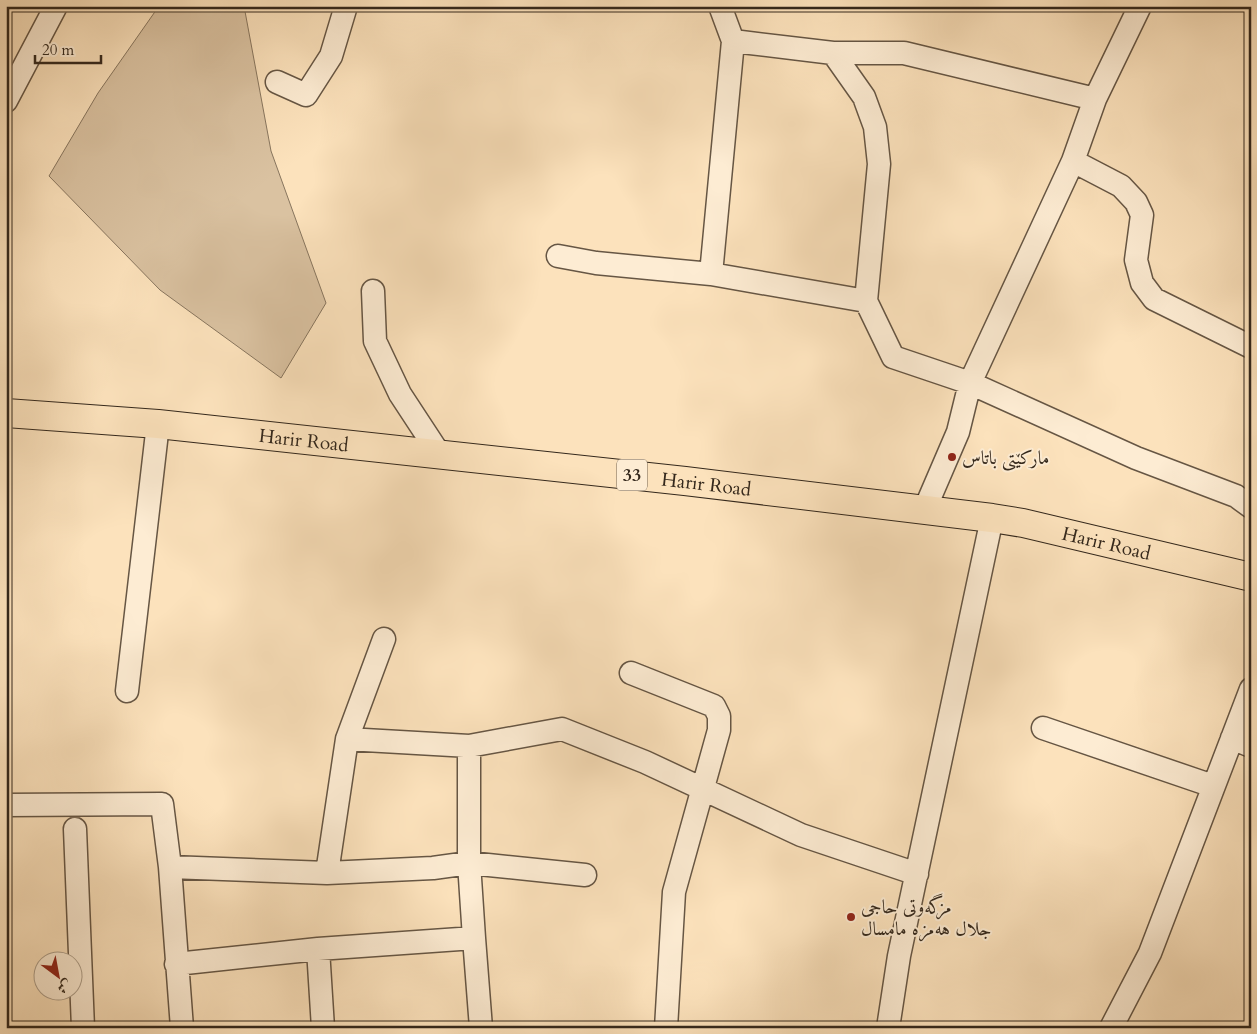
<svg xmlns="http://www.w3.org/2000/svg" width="1257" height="1034" viewBox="0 0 1257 1034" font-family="Cardo,Amiri,serif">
  <rect width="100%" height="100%" fill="#fce2bc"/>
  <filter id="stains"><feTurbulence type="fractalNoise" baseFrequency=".004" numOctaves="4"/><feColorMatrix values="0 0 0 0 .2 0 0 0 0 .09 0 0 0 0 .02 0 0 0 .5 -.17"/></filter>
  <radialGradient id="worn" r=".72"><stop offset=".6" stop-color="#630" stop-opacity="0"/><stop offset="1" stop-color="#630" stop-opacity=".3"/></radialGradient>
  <path fill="#dac2a1" stroke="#87755e" d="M159,6H244L271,151L326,303L281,378L160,290L49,176L98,93Z"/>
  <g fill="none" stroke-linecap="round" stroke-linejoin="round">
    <g stroke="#665644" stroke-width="25">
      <path id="minor" d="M733,41L833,53H904L1095,99
        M833,53L864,97L875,127L879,164L866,301L893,357L970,383L1136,458L1236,496L1251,507
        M277,82L306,95L331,56L346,6
        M6,101L56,6
        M1073,161L1121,186L1136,202L1142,215L1136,260L1142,283L1154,299L1251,347
        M558,256L596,263L711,274L866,301
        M711,274L733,41L720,6
        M373,291L375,341L400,394L440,455
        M924,511L958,432L970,383L1073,161L1095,99L1140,6
        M631,673L714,706L719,716V730L674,892L666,1028
        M127,691L158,424
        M1043,728L1213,786
        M1232,738L1251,746
        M347,739L469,746L562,729L645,762L801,835L917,874
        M6,805L162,804L170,867L327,873L433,868L469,863L585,875
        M75,829L83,1028
        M170,867L182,1028
        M327,873L347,739L384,639
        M474,938L481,1028
        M318,949L323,1028
        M176,964L318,949L474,938L469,863V746
        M888,1028L899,956L992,518
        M1111,1028L1150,953L1251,689"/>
    </g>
    <g stroke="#34281c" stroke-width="30">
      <g id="major">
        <path id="s1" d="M6,413L158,424L685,481L992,518L1023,523L1251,577"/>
      </g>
    </g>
    <use href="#minor" stroke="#fdecd3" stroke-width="22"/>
    <use href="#major" stroke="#fce2bc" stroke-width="28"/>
  </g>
  <g fill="#8f2418" stroke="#fdecd3" stroke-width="2">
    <circle cx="952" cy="457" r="5"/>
    <circle cx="851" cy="917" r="5"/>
  </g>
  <g text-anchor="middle" stroke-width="4" stroke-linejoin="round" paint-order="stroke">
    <rect fill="#fdecd3" stroke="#706353" stroke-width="1" x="617" y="459.5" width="30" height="31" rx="4"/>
    <g font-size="18" font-weight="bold" fill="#34281c">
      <text x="632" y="481">33</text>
    </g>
    <g font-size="19" fill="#34281c" stroke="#fdecd3">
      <text dy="7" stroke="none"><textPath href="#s1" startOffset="299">Harir Road</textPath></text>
      <text dy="7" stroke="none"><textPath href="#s1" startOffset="704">Harir Road</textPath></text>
      <text dy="7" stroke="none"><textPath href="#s1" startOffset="1109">Harir Road</textPath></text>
    </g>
    <g font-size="19" fill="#34281c" stroke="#fdecd3" text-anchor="start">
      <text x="962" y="464">مارکێتی باتاس</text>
      <text x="861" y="913">مزگەوتی حاجی<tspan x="861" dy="22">جلال هەمزە مامسال</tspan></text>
    </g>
  </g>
  <rect width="1257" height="1034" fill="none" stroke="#fce2bc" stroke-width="25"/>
  <rect x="8" y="8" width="1242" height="1019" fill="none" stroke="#34281c" stroke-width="2.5"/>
  <rect x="12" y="12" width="1232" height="1009" fill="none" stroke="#34281c"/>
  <g transform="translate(58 976) rotate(148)"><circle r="24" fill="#fdecd3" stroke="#ad9e8a"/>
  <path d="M0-4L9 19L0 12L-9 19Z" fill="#8f2418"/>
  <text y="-8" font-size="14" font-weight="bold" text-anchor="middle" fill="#34281c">ش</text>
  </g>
  <path d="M35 55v8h66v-8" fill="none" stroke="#34281c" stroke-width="2.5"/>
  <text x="42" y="55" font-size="15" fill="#34281c" stroke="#fdecd3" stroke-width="4" paint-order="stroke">20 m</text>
  <rect width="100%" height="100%" filter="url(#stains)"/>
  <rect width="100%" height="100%" fill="url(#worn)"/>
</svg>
